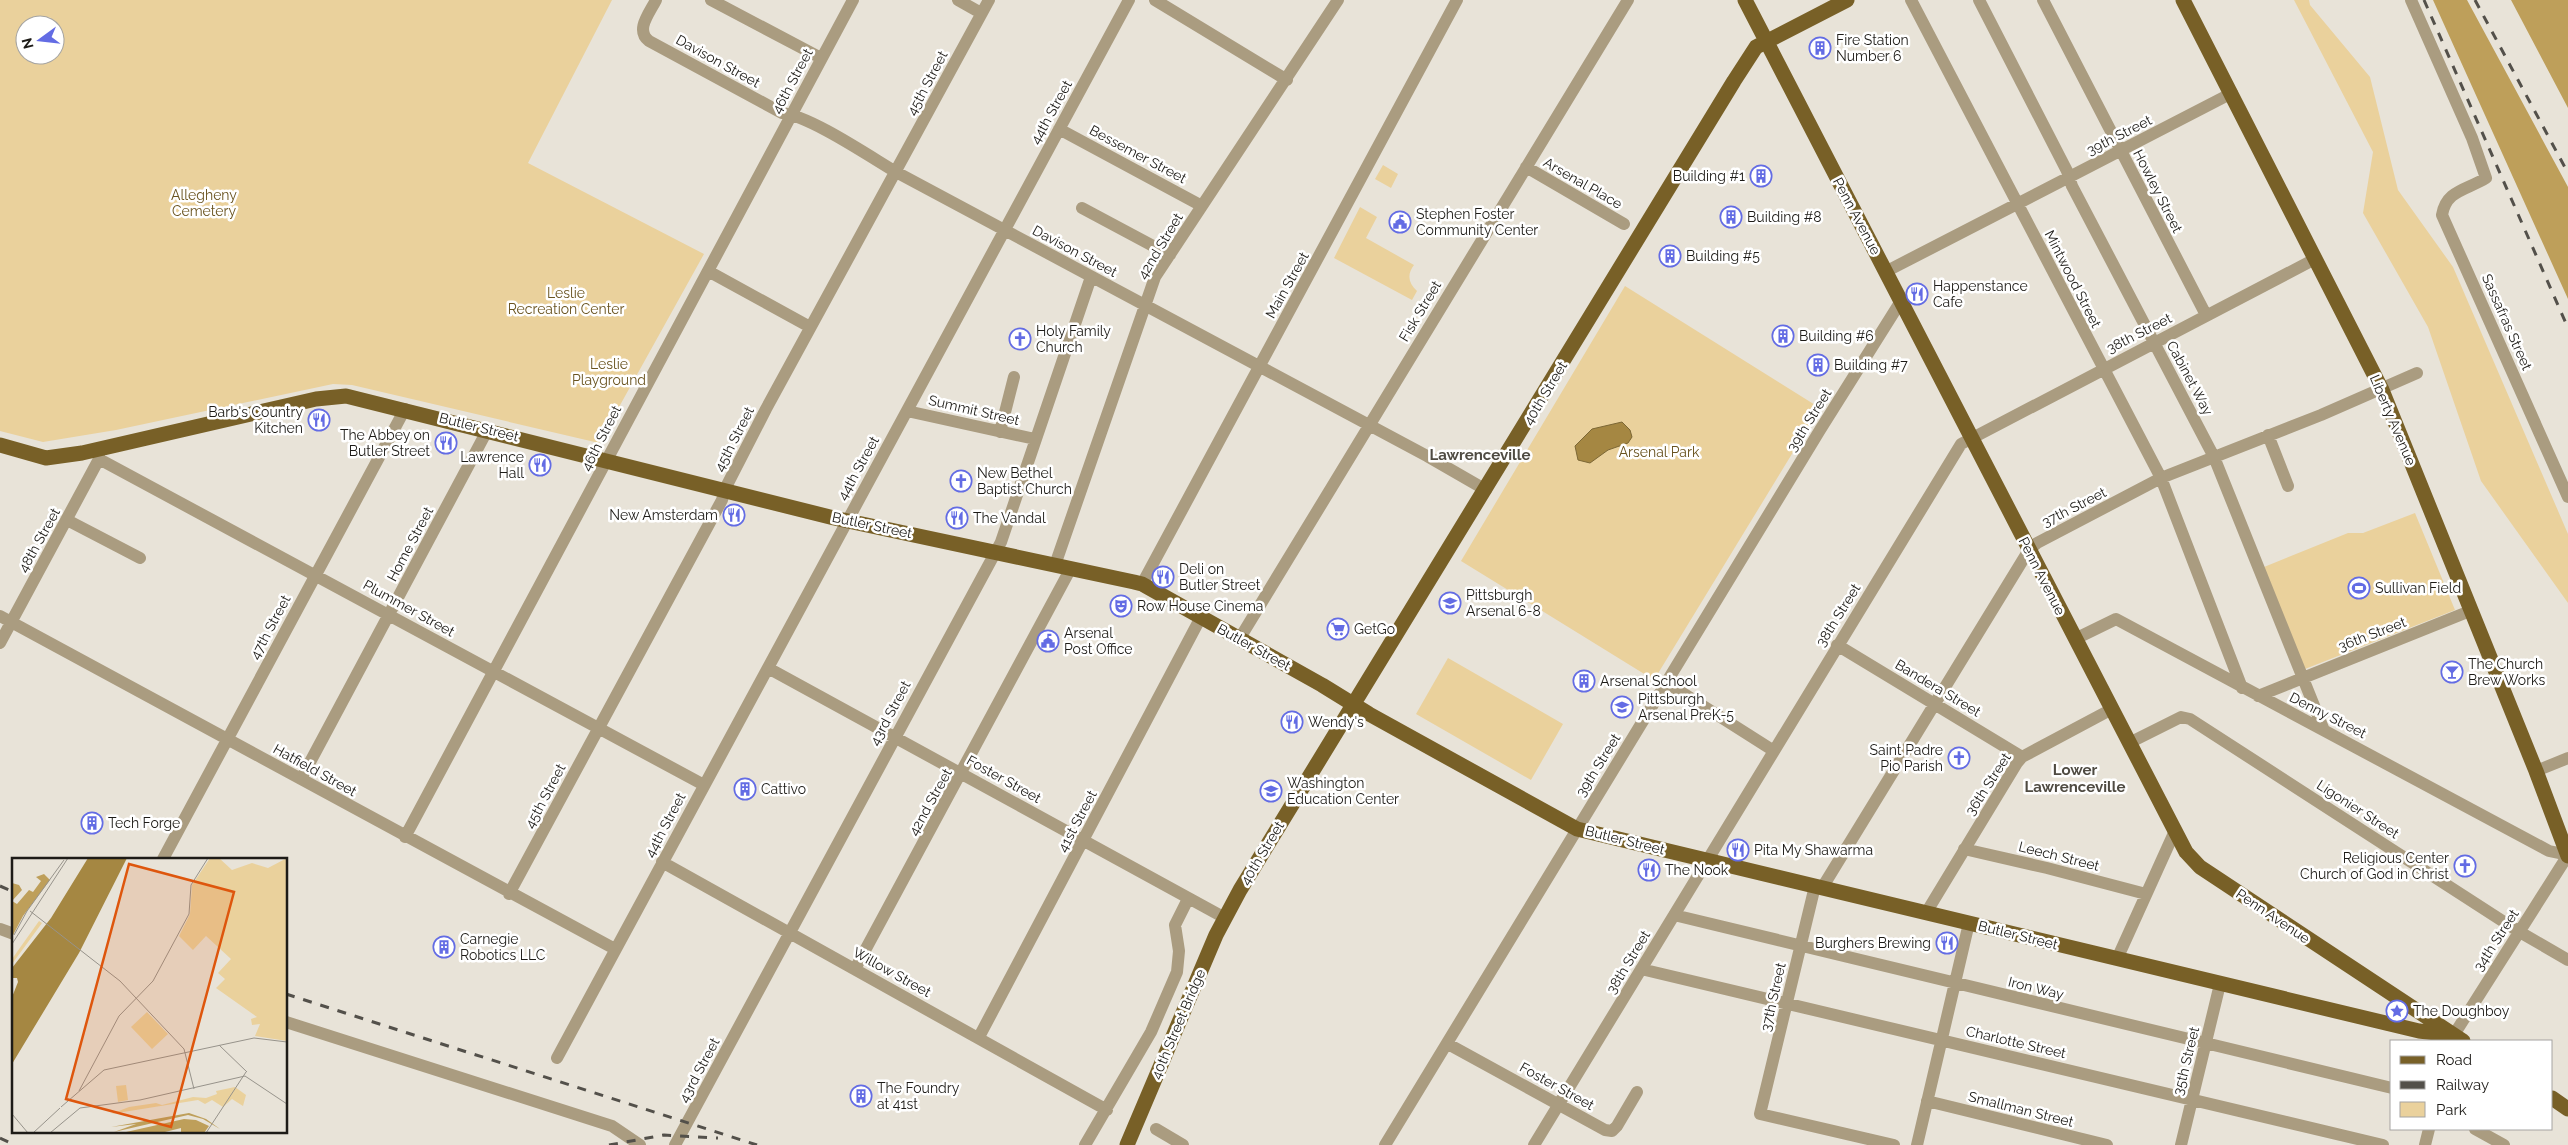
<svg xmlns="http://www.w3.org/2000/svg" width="2568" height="1145" viewBox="0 0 2568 1145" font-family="Raleway,sans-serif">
  <rect width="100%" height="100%" fill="#e8e3d8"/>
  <path fill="#ead19c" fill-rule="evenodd" d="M0,0H612L528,163L704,254L599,443L352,385L333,384L116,430L43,442L0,431ZM25,25H55V55H25Z
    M2294,0H2309L2310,5L2370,77L2398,190L2453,267L2568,534V603L2481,481L2428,327L2363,213L2373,152Z
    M1383,165L1398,174L1391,188L1375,179Z
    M1360,207L1377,217L1366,238L1414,265C1407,274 1408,283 1417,291L1412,300L1334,258Z
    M1625,286L1820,408L1654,680L1461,561Z
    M2415,513L2455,610L2305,669L2264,567L2348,533H2363Z
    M1448,658L1563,724L1531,780L1416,714Z"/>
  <path fill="#be9f5a" d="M2433,0H2467L2568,187V299Z
    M2511,0H2568V108Z"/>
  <path fill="#a58742" stroke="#7c6735" d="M1622,422L1630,430L1632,437L1628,443L1608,450L1590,463L1578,460L1575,446L1592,429Z"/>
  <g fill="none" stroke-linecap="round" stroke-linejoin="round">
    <path stroke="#aa9c80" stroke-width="12" d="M656,0C649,14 635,30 649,41L782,113C810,116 869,156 896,172L1427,456L1486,490
      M711,0L821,58
      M958,0L981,13
      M1155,0L1287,80
      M1911,0L2161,478L2242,688
      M1979,0L2067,171L2072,186L2214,457L2323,728
      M2043,0L2206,315
      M2411,0L2472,138L2486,178C2467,190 2446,190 2442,215L2568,497
      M1059,129L1202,206
      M1526,167L1624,224
      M1082,208L1170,255
      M708,271L810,327
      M1887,271L2232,93
      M907,411L1035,439
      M1000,432L1014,377
      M2268,435L2288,486
      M99,459L704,785
      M67,520L140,558
      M1055,565L1155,277L1338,0
      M1142,584L1457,0
      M0,616L615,949
      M1240,638L1628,0
      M2075,639L2116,619L2549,851L2568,855L2450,1041
      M0,643L99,459V452
      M1837,645L2022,757
      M768,668L1225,918
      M1667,683L1774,751
      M2258,696L2470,611
      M2129,743L2181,717L2190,719L2518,931L2568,960
      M2536,771L2568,758
      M301,779L488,429
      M405,837L853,0
      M1964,849L2047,868L2146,894
      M163,859L405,409
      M662,862L1107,1110
      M1815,886L1760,1114L1894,1145
      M1822,888L2029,550L2037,543L2161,478L2321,415L2417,373
      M509,894L722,500L725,489L766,409L989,0
      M1926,913L2017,763L2022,757L2112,709
      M1674,915L2392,1088
      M0,929L14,934
      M2117,959L2174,833
      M855,969L1071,568
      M1641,969L2383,1145
      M286,1022L612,1126L640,1145
      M979,1037L1201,617
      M1448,1044L1605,1130L1612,1131L1617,1126L1637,1092
      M557,1058L1129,0
      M1927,1101L2107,1145
      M1156,1129L1183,1145
      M2475,1129L2504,1145
      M675,1145L1001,542L1091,277
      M1085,1145L1151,1032L1177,972L1179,951L1175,925L1188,899
      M1385,1145L1820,430L1901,301
      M1534,1145L1961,444L2315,259
      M1917,1145L1969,923
      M2181,1145L2220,984
      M2425,1145L2429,1129"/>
    <path stroke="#786027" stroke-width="15" d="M1745,0L2186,852L2200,867L2463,1041
      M2183,0L2382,390L2536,771L2568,856
      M0,445L46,458L82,453L316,399L346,396L834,518L1134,582L1142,584L1322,685L1369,714L1577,829L2419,1031L2453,1035
      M2552,1098L2568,1109
      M1127,1145L1216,935L1240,890L1734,81L1756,47L1847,0"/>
    <path stroke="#53504a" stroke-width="3" stroke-dasharray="9 9" stroke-linecap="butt" d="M2424,0L2568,328
      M2475,0L2568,173
      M0,886L14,892
      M286,994L757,1145
      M0,1138L15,1145
      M609,1145L664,1135L718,1138"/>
  </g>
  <defs>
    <g id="building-ring" transform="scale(1.125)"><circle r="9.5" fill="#fff" stroke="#636ce4" stroke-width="1.5"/><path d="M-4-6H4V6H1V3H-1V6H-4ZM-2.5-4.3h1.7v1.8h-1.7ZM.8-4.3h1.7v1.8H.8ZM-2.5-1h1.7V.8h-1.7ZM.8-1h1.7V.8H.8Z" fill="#636ce4"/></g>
    <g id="civic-ring" transform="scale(1.125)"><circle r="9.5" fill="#fff" stroke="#636ce4" stroke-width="1.5"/><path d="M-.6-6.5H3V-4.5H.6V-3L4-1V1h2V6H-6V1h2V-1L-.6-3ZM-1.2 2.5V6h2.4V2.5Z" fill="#636ce4"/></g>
    <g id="restaurant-ring" transform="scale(1.125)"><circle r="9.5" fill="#fff" stroke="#636ce4" stroke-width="1.5"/><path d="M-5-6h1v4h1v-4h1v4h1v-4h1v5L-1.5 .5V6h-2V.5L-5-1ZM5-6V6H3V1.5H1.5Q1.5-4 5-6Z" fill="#636ce4"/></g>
    <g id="church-ring" transform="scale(1.125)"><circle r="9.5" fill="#fff" stroke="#636ce4" stroke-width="1.5"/><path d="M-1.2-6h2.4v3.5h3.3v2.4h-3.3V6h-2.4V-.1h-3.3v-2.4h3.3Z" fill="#636ce4"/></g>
    <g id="stadium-ring" transform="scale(1.125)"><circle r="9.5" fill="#fff" stroke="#636ce4" stroke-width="1.5"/><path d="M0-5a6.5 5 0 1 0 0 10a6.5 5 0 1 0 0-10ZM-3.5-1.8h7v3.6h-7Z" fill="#636ce4"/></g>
    <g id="school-ring" transform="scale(1.125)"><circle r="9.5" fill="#fff" stroke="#636ce4" stroke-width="1.5"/><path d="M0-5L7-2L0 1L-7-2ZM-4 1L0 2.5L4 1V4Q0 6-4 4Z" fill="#636ce4"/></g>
    <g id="theatre-ring" transform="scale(1.125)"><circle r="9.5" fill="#fff" stroke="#636ce4" stroke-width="1.5"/><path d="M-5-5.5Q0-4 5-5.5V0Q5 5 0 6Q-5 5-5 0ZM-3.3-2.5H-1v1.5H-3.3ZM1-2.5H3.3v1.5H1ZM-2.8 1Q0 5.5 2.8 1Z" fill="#636ce4"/></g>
    <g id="supermarket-ring" transform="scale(1.125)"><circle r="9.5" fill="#fff" stroke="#636ce4" stroke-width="1.5"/><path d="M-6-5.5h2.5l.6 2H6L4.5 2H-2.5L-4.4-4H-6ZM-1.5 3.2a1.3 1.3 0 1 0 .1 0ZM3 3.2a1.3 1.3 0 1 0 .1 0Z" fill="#636ce4"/></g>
    <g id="bar-ring" transform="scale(1.125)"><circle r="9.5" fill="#fff" stroke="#636ce4" stroke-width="1.5"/><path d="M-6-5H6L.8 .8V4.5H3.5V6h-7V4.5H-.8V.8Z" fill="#636ce4"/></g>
    <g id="sight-ring" transform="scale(1.125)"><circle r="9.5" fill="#fff" stroke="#636ce4" stroke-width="1.5"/><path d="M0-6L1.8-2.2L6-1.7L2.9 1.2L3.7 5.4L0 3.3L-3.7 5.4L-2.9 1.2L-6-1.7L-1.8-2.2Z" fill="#636ce4"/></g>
  </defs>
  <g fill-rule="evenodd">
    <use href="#building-ring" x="1820" y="48"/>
    <use href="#building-ring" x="1761" y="176"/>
    <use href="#building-ring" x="1731" y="217"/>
    <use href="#civic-ring" x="1400" y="222"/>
    <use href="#building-ring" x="1670" y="256"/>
    <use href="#restaurant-ring" x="1917" y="294"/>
    <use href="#building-ring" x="1783" y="336"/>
    <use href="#church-ring" x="1020" y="339"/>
    <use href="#building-ring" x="1818" y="365"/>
    <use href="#restaurant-ring" x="319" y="420"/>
    <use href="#restaurant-ring" x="446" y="443"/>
    <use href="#restaurant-ring" x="540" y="465"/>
    <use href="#church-ring" x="961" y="481"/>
    <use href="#restaurant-ring" x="734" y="515"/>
    <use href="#restaurant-ring" x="957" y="518"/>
    <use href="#restaurant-ring" x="1163" y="577"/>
    <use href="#stadium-ring" x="2359" y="588"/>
    <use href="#school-ring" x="1450" y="603"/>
    <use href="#theatre-ring" x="1121" y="606"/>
    <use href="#supermarket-ring" x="1338" y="629"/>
    <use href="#civic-ring" x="1048" y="641"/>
    <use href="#bar-ring" x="2452" y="672"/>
    <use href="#building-ring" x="1584" y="681"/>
    <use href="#school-ring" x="1622" y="707"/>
    <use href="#restaurant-ring" x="1292" y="722"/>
    <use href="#church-ring" x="1959" y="758"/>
    <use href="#building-ring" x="745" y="789"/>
    <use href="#school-ring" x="1271" y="791"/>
    <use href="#building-ring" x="92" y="823"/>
    <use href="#restaurant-ring" x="1738" y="850"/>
    <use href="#church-ring" x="2465" y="866"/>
    <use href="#restaurant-ring" x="1649" y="870"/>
    <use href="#restaurant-ring" x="1947" y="943"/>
    <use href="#building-ring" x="444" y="947"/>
    <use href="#sight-ring" x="2397" y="1011"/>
    <use href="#building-ring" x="861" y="1096"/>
  </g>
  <g text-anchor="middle" stroke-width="5" stroke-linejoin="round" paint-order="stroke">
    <g font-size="14" fill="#1d1b17" stroke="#fff" text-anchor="start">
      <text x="1836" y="45">Fire Station<tspan x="1836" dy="16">Number 6</tspan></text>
      <text x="1745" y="181" text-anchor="end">Building #1</text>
      <text x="1416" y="219">Stephen Foster<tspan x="1416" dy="16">Community Center</tspan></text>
      <text x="1747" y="222">Building #8</text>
      <text x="1686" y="261">Building #5</text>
      <text x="1933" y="291">Happenstance<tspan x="1933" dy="16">Cafe</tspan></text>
      <text x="1036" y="336">Holy Family<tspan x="1036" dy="16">Church</tspan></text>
      <text x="1799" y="341">Building #6</text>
      <text x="1834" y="370">Building #7</text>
      <text x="303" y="417" text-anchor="end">Barb's Country<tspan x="303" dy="16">Kitchen</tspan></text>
      <text x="430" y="440" text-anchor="end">The Abbey on<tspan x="430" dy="16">Butler Street</tspan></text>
      <text x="524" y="462" text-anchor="end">Lawrence<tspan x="524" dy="16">Hall</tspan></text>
      <text x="977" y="478">New Bethel<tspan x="977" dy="16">Baptist Church</tspan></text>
      <text x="718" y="520" text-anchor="end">New Amsterdam</text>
      <text x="973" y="523">The Vandal</text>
      <text x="1179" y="574">Deli on<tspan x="1179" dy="16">Butler Street</tspan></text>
      <text x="2375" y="593">Sullivan Field</text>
      <text x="1466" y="600">Pittsburgh<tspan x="1466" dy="16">Arsenal 6-8</tspan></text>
      <text x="1137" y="611">Row House Cinema</text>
      <text x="1354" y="634">GetGo</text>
      <text x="1064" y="638">Arsenal<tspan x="1064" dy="16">Post Office</tspan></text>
      <text x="2468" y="669">The Church<tspan x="2468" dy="16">Brew Works</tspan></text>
      <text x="1600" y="686">Arsenal School</text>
      <text x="1638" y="704">Pittsburgh<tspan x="1638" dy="16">Arsenal PreK-5</tspan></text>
      <text x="1308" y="727">Wendy's</text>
      <text x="1943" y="755" text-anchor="end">Saint Padre<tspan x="1943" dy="16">Pio Parish</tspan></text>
      <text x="1287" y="788">Washington<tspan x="1287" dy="16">Education Center</tspan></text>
      <text x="761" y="794">Cattivo</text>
      <text x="108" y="828">Tech Forge</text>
      <text x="1754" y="855">Pita My Shawarma</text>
      <text x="2449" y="863" text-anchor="end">Religious Center<tspan x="2449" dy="16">Church of God in Christ</tspan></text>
      <text x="1665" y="875">The Nook</text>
      <text x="460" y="944">Carnegie<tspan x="460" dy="16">Robotics LLC</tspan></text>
      <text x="1931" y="948" text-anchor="end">Burghers Brewing</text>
      <text x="2413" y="1016">The Doughboy</text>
      <text x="877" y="1093">The Foundry<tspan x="877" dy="16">at 41st</tspan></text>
    </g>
    <g font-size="14" fill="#1d1b17" stroke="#fff">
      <text transform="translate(718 61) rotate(29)" y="5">Davison Street</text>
      <text transform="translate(792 81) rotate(-62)" y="5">46th Street</text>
      <text transform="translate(927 83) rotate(-62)" y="5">45th Street</text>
      <text transform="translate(1051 112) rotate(-61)" y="5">44th Street</text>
      <text transform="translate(2119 135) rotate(-27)" y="5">39th Street</text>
      <text transform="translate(1138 154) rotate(28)" y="5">Bessemer Street</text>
      <text transform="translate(1583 183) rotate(30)" y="5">Arsenal Place</text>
      <text transform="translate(2158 191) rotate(63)" y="5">Howley Street</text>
      <text transform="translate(1857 216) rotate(62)" y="5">Penn Avenue</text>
      <text transform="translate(1160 246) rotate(-59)" y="5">42nd Street</text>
      <text transform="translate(1075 251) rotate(28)" y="5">Davison Street</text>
      <text transform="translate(2073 279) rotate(63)" y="5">Mintwood Street</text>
      <text transform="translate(1287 285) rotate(-61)" y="5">Main Street</text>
      <text transform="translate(1420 311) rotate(-59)" y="5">Fisk Street</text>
      <text transform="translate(2507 322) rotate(66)" y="5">Sassafras Street</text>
      <text transform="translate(2139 333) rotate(-27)" y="5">38th Street</text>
      <text transform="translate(2190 378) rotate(62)" y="5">Cabinet Way</text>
      <text transform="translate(1545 393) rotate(-59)" y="5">40th Street</text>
      <text transform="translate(974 410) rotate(13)" y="5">Summit Street</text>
      <text transform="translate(1809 420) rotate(-58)" y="5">39th Street</text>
      <text transform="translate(2393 420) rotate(67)" y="5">Liberty Avenue</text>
      <text transform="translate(479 427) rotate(14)" y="5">Butler Street</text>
      <text transform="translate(601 438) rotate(-63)" y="5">46th Street</text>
      <text transform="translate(734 439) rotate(-63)" y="5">45th Street</text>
      <text transform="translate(858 468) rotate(-61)" y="5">44th Street</text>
      <text transform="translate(2074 507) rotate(-27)" y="5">37th Street</text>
      <text transform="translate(872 525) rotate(12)" y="5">Butler Street</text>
      <text transform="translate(39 540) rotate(-61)" y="5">48th Street</text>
      <text transform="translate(410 544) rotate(-62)" y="5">Home Street</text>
      <text transform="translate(2042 576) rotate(63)" y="5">Penn Avenue</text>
      <text transform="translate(409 608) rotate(29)" y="5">Plummer Street</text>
      <text transform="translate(1838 615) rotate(-58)" y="5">38th Street</text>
      <text transform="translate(270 627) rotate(-62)" y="5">47th Street</text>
      <text transform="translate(2372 634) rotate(-21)" y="5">36th Street</text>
      <text transform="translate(1254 647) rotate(29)" y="5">Butler Street</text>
      <text transform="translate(1938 688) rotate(31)" y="5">Bandera Street</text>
      <text transform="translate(890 713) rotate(-62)" y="5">43rd Street</text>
      <text transform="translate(2328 715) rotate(27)" y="5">Denny Street</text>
      <text transform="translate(1598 765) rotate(-58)" y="5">39th Street</text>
      <text transform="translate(315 770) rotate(29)" y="5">Hatfield Street</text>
      <text transform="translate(1004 779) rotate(29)" y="5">Foster Street</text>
      <text transform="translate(1988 784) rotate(-57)" y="5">36th Street</text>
      <text transform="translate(545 796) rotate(-62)" y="5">45th Street</text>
      <text transform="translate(930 802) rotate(-61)" y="5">42nd Street</text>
      <text transform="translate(2358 809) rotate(33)" y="5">Ligonier Street</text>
      <text transform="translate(1077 821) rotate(-62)" y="5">41st Street</text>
      <text transform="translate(665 825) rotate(-62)" y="5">44th Street</text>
      <text transform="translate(1625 840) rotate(14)" y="5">Butler Street</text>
      <text transform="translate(1262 853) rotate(-59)" y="5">40th Street</text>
      <text transform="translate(2059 856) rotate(14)" y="5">Leech Street</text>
      <text transform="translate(2273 916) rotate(34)" y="5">Penn Avenue</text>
      <text transform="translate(2018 935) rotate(14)" y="5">Butler Street</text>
      <text transform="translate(2496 940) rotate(-57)" y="5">34th Street</text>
      <text transform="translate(1628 962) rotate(-59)" y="5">38th Street</text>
      <text transform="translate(892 972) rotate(29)" y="5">Willow Street</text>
      <text transform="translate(2036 988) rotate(14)" y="5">Iron Way</text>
      <text transform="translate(1773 997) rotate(-77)" y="5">37th Street</text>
      <text transform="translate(1178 1024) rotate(-67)" y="5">40th Street Bridge</text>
      <text transform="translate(2016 1042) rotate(13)" y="5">Charlotte Street</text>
      <text transform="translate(2186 1061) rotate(-76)" y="5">35th Street</text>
      <text transform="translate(699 1070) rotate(-62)" y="5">43rd Street</text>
      <text transform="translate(1557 1086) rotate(29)" y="5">Foster Street</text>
      <text transform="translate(2021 1109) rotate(14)" y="5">Smallman Street</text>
    </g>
    <g font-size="14" fill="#69531f" stroke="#fff">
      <text x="204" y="200">Allegheny<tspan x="204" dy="16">Cemetery</tspan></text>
      <text x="566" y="298">Leslie<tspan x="566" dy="16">Recreation Center</tspan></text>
      <text x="609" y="369">Leslie<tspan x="609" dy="16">Playground</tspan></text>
      <text x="1659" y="457">Arsenal Park</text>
    </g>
    <g font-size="15" font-weight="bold" fill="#4f4b42" stroke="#fff">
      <text x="1480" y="460">Lawrenceville</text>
      <text x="2075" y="775">Lower<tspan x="2075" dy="17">Lawrenceville</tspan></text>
    </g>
  </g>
  <g transform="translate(12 858)">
    <rect width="275" height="275" fill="#e8e3d8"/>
    <path d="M198,0H207L220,12L240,5L256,10L275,0V183L243,178L248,166L240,167L239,161L245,159L204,130L213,121L206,115L219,101L194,78L181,92L167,78L178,56L180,27ZM27,63L30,65L0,106V101ZM135,154L156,176L140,191L119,169ZM114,227L116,242L106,244L104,228ZM223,229L234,237L231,248L220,241L211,249L200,242L193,246L186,242L99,256L117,249L144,245L150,247L181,239L194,240L205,236L204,233Z" fill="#ead19c"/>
    <path d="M32,16L38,22L11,58L0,79V25L7,27L10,32L0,43L5,46L17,32L21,34L29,23L24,19ZM177,255L194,261L208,271L191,261L176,257L102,274L124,266L99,269ZM172,261L184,262L197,268L192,275H169V270L149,275L114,274Z" fill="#be9f5a"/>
    <path d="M76,0H115L67,95L0,206V139L6,124L5,120H0V110L39,60Z" fill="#a58742"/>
    <path fill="none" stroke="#97938b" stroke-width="1" d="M18,53L108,123L172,191L182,231M2,77L15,53L52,2M0,86L56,0M207,187L235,214M67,233L107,158L141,123L177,56L179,27L196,0M49,249L92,212L242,180L275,184M0,256L16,275M21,275L48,250M38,275L68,250L128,242L233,218L275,246M194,275L234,214"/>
    <path fill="#de560d" fill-opacity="0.15" stroke="#de560d" stroke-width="2.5" d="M117,6L222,34L159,269L54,241Z"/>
    <rect width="275" height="275" fill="none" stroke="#1d1b17" stroke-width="2.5"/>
  </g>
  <rect x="2390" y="1040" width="162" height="90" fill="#ffffff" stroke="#a5a4a2"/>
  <rect x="2400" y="1056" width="25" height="8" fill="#786027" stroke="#a5a4a2"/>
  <text x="2436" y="1065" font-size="15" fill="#1d1b17">Road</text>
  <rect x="2400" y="1081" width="25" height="8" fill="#53504a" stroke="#a5a4a2"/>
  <text x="2436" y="1090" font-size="15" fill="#1d1b17">Railway</text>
  <rect x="2400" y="1102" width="25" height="15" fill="#ead19c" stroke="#a5a4a2"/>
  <text x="2436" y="1115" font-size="15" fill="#1d1b17">Park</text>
  <g transform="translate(40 40) rotate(255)"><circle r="24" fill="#ffffff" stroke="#a5a4a2"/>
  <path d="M0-4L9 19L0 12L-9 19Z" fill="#636ce4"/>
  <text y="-8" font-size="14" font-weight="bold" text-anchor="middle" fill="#1d1b17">N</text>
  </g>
</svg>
